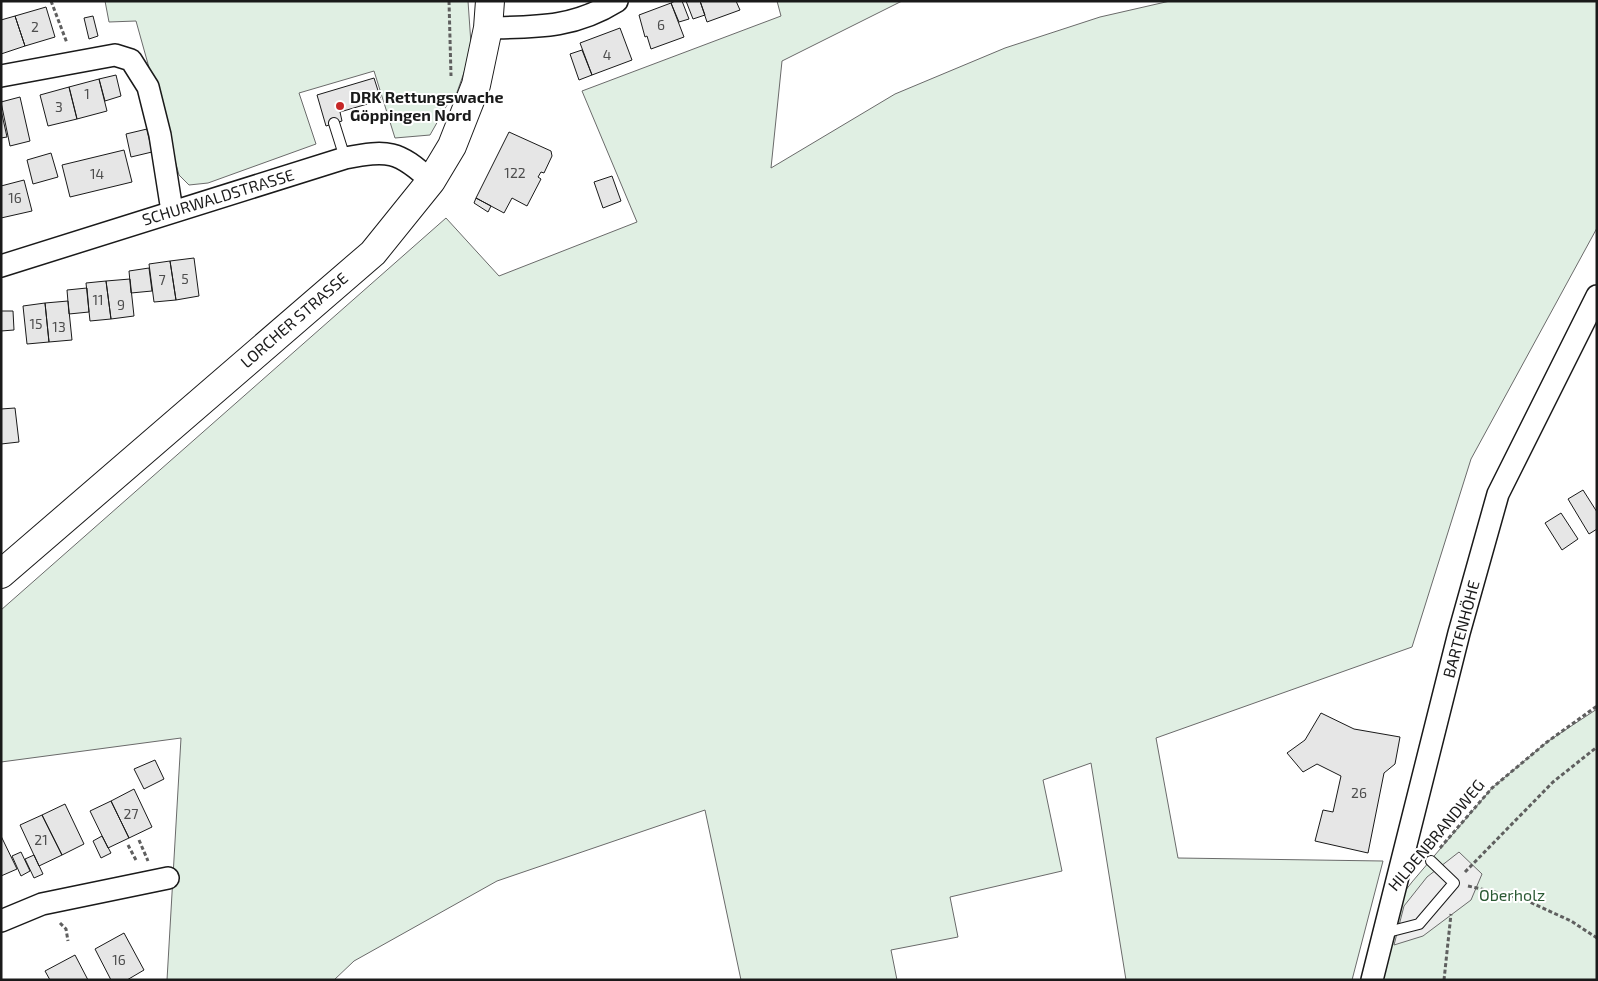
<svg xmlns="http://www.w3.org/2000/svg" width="1598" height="981" viewBox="0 0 1598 981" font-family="'Exo 2',sans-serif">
  <rect width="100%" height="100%" fill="#fff"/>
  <path fill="#e0efe3" stroke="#6a6a6a" d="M105,1H468L471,44L467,64L455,98L449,94L447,105L430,135L395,138L374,71L299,93L316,144L208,183L189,185L179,175L136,21L109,22Z
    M777,1H902L782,61L771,168L895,94L1005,48L1100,17L1170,1H1597V228L1471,459L1412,647L1156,738L1178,858L1383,861L1352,980H1126L1091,763L1043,780L1062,871L950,897L958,937L891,950L897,980H741L705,810L497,881L354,961L334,980H167L181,738L1,762V610L446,218L499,276L637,222L582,91L781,16Z
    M1597,709V980H1372L1391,909L1412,882L1492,788L1547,742Z"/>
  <path fill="#ededed" stroke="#6a6a6a" d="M1459,852L1482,874L1471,900L1423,936L1394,945L1404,906L1427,877Z"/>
  <path fill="#e6e6e6" stroke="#1a1a1a" d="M675,1H682L689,19L679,22L671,3Z
    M686,1H700L705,15L693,19Z
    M700,1H736L740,10L707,22Z
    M671,3L684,37L651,49L647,36L645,37L639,15Z
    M46,7L55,37L25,46L15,16Z
    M15,16L25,46L1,54V20Z
    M93,16L98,36L89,39L84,18Z
    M620,28L632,60L592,75L580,43Z
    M582,50L592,75L579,80L570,54Z
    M116,75L121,96L105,101L99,79Z
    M374,78L381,100L340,112L342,121L326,126L317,95Z
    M99,79L107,111L77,119L69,87Z
    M69,87L77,119L48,126L40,95Z
    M20,97L30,141L10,146L1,102Z
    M1,110L7,137L1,138Z
    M147,129L152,152L131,157L126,134Z
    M509,132L551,151L552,156L544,173L541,172L538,177L541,179L527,206L512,198L504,213L476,198Z
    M124,150L132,182L70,197L62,165Z
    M51,153L58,177L33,184L27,160Z
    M612,176L621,201L603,208L594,182Z
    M24,180L32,211L1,218V186Z
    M476,198L491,206L488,212L474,203Z
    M194,258L199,296L176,300L170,261Z
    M170,261L176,300L154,302L149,264Z
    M149,268L152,291L131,293L129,271Z
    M130,279L134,316L111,319L106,281Z
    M106,281L111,319L90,321L86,283Z
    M87,288L89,312L69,314L67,290Z
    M68,301L72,340L49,342L45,303Z
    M45,303L49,342L27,344L23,306Z
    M1,311H13L14,330L1,331Z
    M15,408L19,442L1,444V409Z
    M1583,490L1597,512V529L1589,534L1568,499Z
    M1561,513L1578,539L1562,550L1545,523Z
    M1321,713L1354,729L1400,737L1395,764L1384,773L1368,853L1315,841L1323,810L1333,812L1341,776L1317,764L1303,772L1287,753L1305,740Z
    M155,760L164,779L144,789L134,769Z
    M134,789L152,827L129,838L111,801Z
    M111,801L129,838L108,848L90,811Z
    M65,804L84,844L62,855L42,815Z
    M42,815L62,855L39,866L20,825Z
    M1,836L17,869L1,876Z
    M102,836L111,853L101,858L93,841Z
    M21,852L30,871L21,876L12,856Z
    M34,855L43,874L34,878L25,859Z
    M124,933L144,970L127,980H111L95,949Z
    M75,955L88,980H50L45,971Z"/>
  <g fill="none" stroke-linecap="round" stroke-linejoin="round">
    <g stroke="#1a1a1a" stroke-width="12">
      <path id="service" d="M334,123L345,158
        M1384,933L1419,924L1454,883L1431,861"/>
    </g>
    <g stroke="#1a1a1a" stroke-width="24">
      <path id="minor" d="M488,28C537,27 574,28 617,1
        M1,76L115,55L131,60L148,87L160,135L172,211
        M1,266L345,158C388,150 398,150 431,181
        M1,921L42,904L168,878
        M1372,980L1459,633L1498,494L1597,296"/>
    </g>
    <g stroke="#1a1a1a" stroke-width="30">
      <path id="primary" d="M1,574L373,253L431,181L452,146L476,85L488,28L490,1"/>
    </g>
    <path stroke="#5f5f5f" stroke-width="3" stroke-dasharray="4 2.5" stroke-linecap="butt" d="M51,1L67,43
      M449,1L451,76
      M139,840L148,861
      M128,845L137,862
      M1440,848L1492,788L1547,742L1597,706
      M1465,872L1553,782L1597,747
      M1468,886L1521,898L1571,921L1597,938
      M60,923L66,929L68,941
      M1444,980L1451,914"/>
    <use href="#service" stroke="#fff" stroke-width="10"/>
    <use href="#minor" stroke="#fff" stroke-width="21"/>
    <use href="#primary" stroke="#fff" stroke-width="28"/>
  </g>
  <circle fill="#c62828" stroke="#fff" stroke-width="2" cx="340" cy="106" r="5"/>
  <g text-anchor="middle" stroke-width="4" stroke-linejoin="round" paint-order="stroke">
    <g font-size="14" fill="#4d4d4d">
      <text x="661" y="30">6</text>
      <text x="35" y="32">2</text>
      <text x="607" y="60">4</text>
      <text x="87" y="99">1</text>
      <text x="59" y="112">3</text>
      <text x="515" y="178">122</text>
      <text x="97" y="179">14</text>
      <text x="15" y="203">16</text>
      <text x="185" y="284">5</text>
      <text x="162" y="285">7</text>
      <text x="98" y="305">11</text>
      <text x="121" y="310">9</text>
      <text x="36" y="329">15</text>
      <text x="59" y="332">13</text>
      <text x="1359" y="798">26</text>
      <text x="131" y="819">27</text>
      <text x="41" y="845">21</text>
      <text x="119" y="965">16</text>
    </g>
    <g font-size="16" font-weight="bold" fill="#1a1a1a" stroke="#fff" text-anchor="start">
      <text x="350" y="103">DRK Rettungswache<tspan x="350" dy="18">Göppingen Nord</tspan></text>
    </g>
    <g font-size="16" fill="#1a1a1a" stroke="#fff">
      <text transform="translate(218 197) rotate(-17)" y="6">SCHURWALDSTRASSE</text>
      <text transform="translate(294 320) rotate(-41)" y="6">LORCHER STRASSE</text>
      <text transform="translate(1461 629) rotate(-75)" y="6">BARTENHÖHE</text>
      <text transform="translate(1436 835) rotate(-50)" y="6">HILDENBRANDWEG</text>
    </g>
    <g font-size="16" fill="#2b5a34" stroke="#fff">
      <text x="1512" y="901">Oberholz</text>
    </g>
  </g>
  <rect width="1598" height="981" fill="none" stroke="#1a1a1a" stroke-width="5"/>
</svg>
